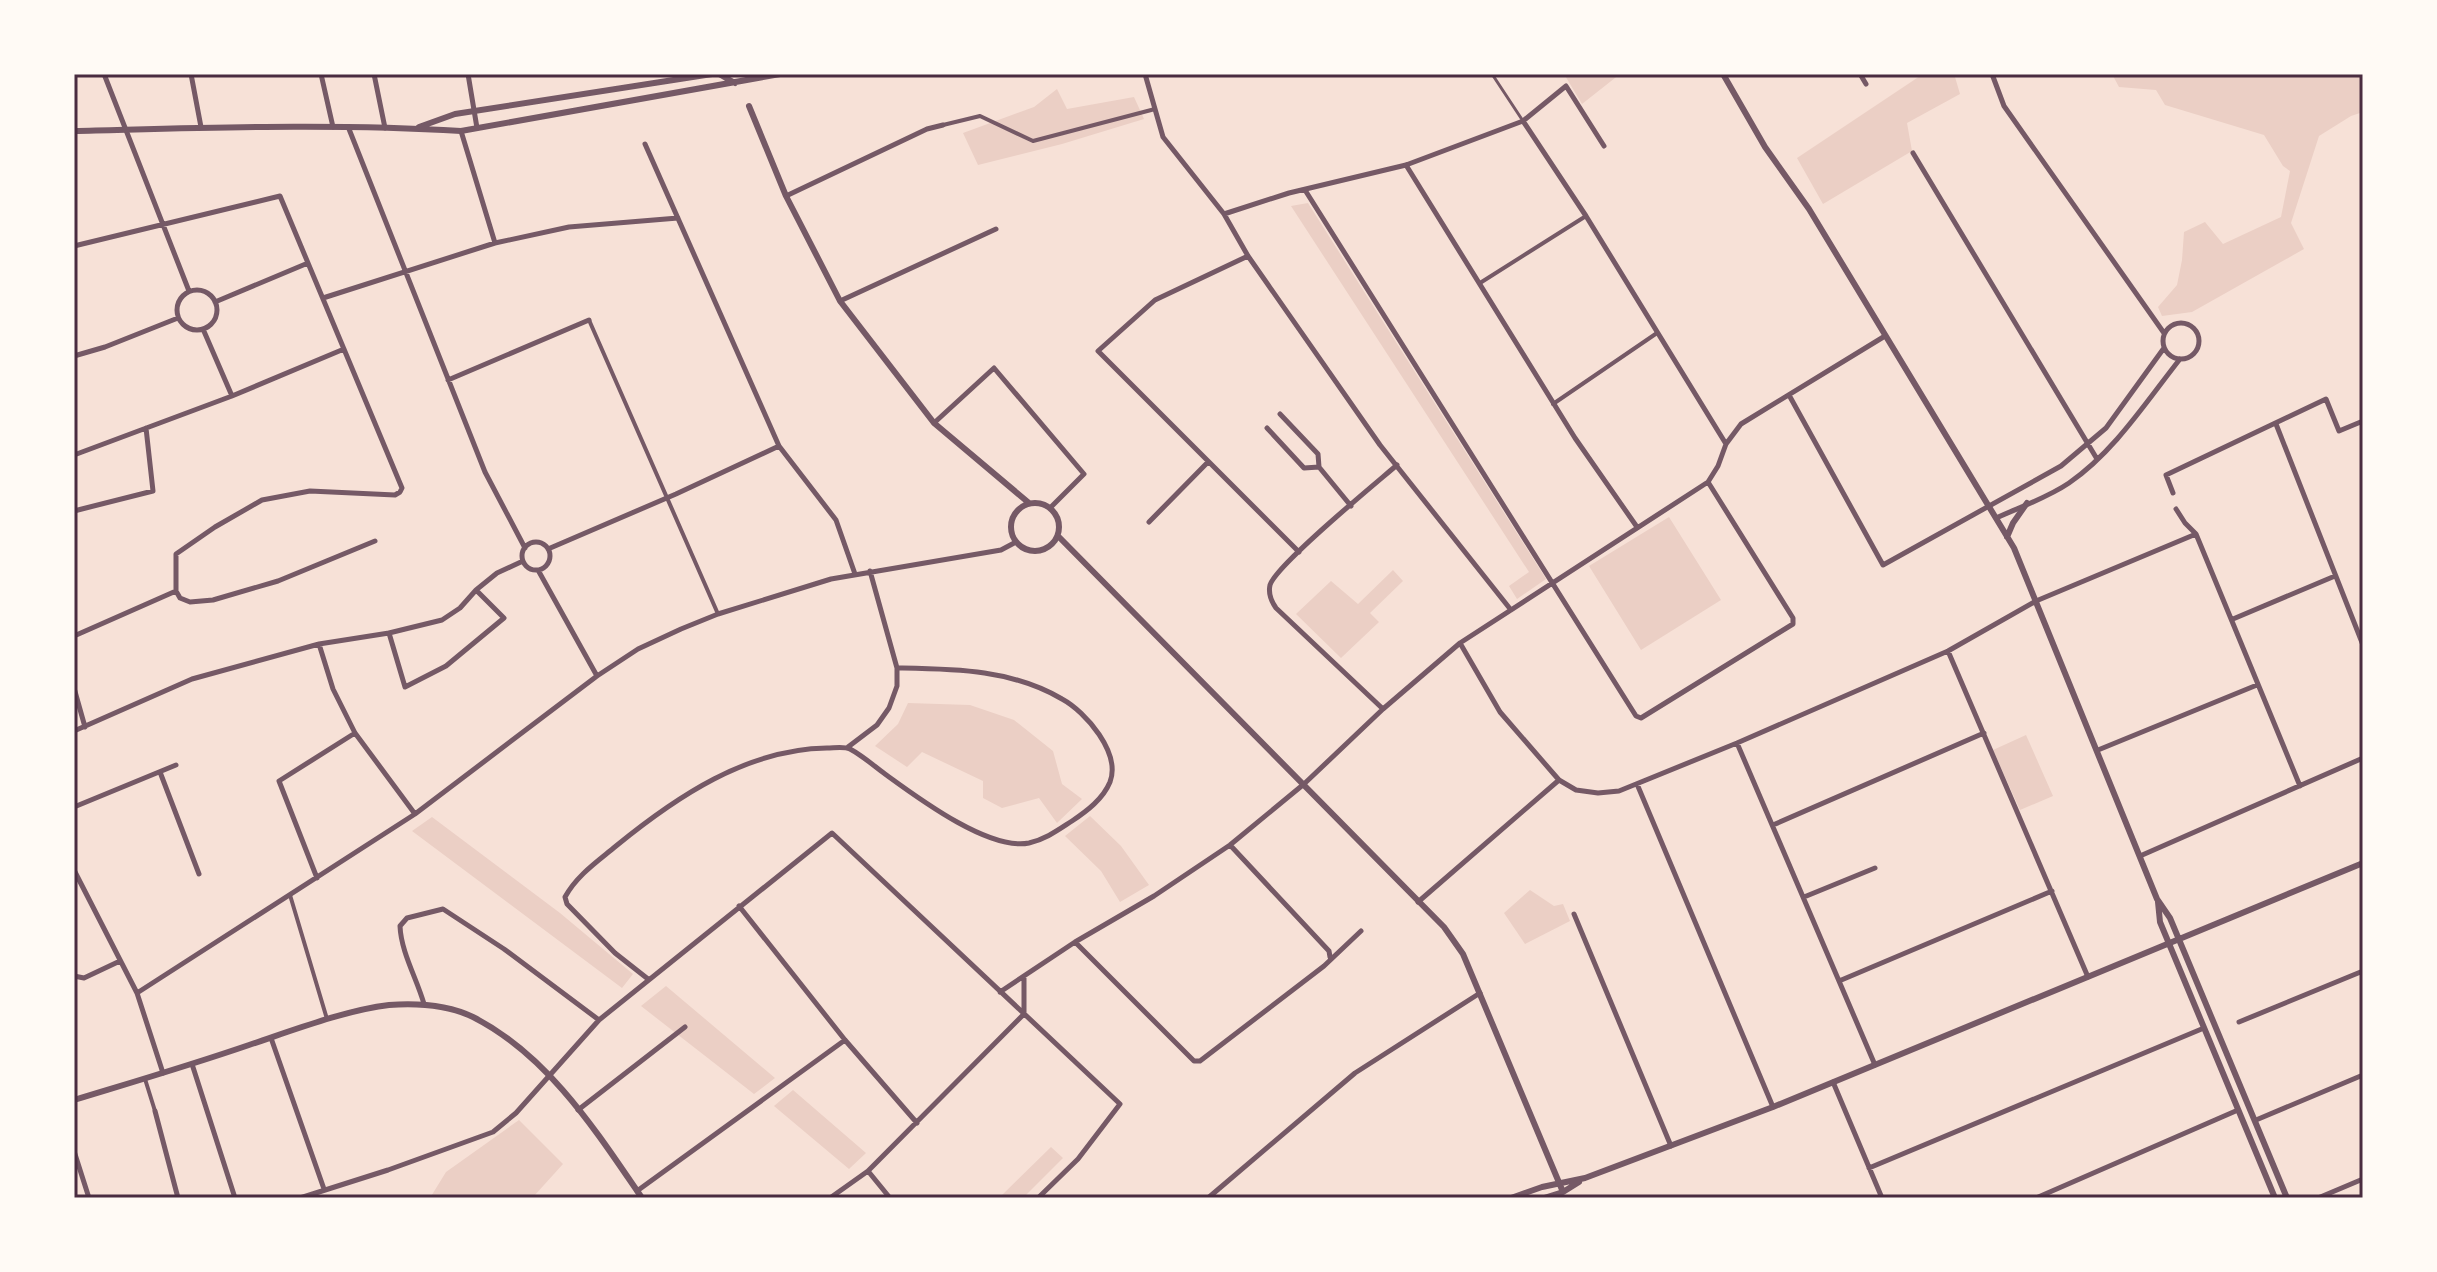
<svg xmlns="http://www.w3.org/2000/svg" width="2437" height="1272" viewBox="0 0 2437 1272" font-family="'Noto Sans',sans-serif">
  <rect width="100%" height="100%" fill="#f7e1d7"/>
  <path fill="#ebcfc5" d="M1564,74H1620L1582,104Z
    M1923,74H1957L1955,77L1960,94L1907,123L1912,151L1823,204L1797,158Z
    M2112,74H2363V112L2351,116L2319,136L2291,223L2304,249L2192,312L2162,316L2158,307L2177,285L2182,260L2184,232L2205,222L2223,244L2281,217L2290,171L2283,166L2264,135L2165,105L2156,90L2119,87Z
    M1057,89L1067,109L1134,97L1144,119L1062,144L978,165L963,133L1034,107Z
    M1308,203L1546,579L1517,599L1509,586L1529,572L1291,206Z
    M1669,517L1721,600L1641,650L1589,566Z
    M1393,570L1403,581L1370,613L1379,622L1341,658L1296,614L1331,581L1358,604Z
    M908,703L970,705L1014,720L1053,751L1062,784L1082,799L1057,823L1039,798L1002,808L983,798V781L922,752L907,767L875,746L898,724Z
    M2026,735L2053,796L2020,810L1993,750Z
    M1090,816L1121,846L1149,885L1120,902L1101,871L1065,836Z
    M432,817L560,913L633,974L622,988L412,831Z
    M1530,890L1554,906L1563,904L1570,921L1525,944L1504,913Z
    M666,986L775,1078L754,1094L641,1006Z
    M793,1090L866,1153L849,1169L774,1106Z
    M519,1120L563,1164L534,1196L531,1198H430L446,1172Z
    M1051,1147L1063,1158L1023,1198H999Z"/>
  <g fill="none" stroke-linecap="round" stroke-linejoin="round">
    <path stroke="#755966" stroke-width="3" d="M1492,74L1523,121"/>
    <path stroke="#755966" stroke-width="4" d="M943,125L980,116L1033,141L1155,109
      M1480,283L1586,216
      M589,320L718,614
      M1553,404L1657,333
      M290,895L327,1019
      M145,1079L155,1111"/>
    <path stroke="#755966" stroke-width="5" d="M104,74L189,291
      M191,74L201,127
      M321,74L333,127
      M374,74L385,128
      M468,74L477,128
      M1145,74L1163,137L1224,214L1248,256L1380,445L1511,610
      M1860,74L1866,84
      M1992,74L2004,106L2164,333
      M1523,121L1586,216L1726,444
      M349,129L485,472L525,548
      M461,131L495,243
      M645,144L779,446L836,520L855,574
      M1913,153L2097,459
      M1406,165L1575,438L1637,527
      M1305,190L1636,716L1641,718L1793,624V618L1708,482
      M786,196L927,129L943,125
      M1224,214L1289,193L1406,165L1523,121L1566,86L1604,146
      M74,246L280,196L402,488L400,492L395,495L310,491L262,500L215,527L176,554V591
      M1248,256L1155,300L1098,351L1299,552
      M177 310a20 20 0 1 1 40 0a20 20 0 1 1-40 0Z
      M323,298L495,243L569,227L678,218
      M840,301L996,229
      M215,302L308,263
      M2163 341a18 18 0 1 1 36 0a18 18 0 1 1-36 0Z
      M203,329L232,396
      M74,356L105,347L178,318
      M448,380L589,320
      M1789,395L1883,565L2061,466L2106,428L2164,348
      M1280,414L1318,454L1319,467
      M934,423L994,368L1084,474L1050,508
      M2276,424L2363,645
      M1267,428L1304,468L1319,467L1351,506
      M74,455L232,396L344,349
      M2173,493L2166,475L2326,399L2339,431L2363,421
      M2176,509L2185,523L2196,534L2300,786
      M74,511L153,491L146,428
      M1996,518C2020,507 2047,498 2069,483C2114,452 2146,402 2180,359
      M1149,522L1208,462
      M522 556a14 14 0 1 1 28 0a14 14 0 1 1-28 0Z
      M548,549L676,494L779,446
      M538,570L597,676
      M2233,619L2335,576
      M389,633L405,687L446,666L504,618L476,590
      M74,636L176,591L180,598L190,602L213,600L278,581L375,541
      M1460,643L1500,712L1559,780L1576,790L1598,793L1619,791L1737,743L1948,651L2036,601L2196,534
      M319,644L333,689L355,733L415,814
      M1948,651L2088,977
      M74,688L85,727
      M1383,709L1276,608C1271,601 1268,594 1270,585C1276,565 1375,484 1397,465
      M74,731L192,679L319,644L389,633L442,620L460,608L476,590L497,573L523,561
      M1737,743L1875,1065
      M848,747L877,725L889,708L897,686V668L870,571
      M2098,750L2257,685
      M160,772L199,874
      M1637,784L1773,1107
      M74,807L176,765
      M1773,825L1984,733
      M1230,845L1329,951L1330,957
      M2140,856L2363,758
      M74,870L137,993L163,1073
      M317,878L279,781L355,733
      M1804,897L1875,868
      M1418,902L1559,780
      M739,906L845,1040L917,1123
      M1574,914L1671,1146
      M1075,942L1194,1061H1200L1324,966L1361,931
      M74,976L84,978L120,961
      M1024,976V1013
      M648,979L615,953L567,904L565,897C577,875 598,861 616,846C676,797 747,749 827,748C834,748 844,746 850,749C863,756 874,766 885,774C918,798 989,851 1029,843C1046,839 1058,830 1072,821C1087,811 1103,799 1110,782C1121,753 1086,712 1062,699C1011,669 954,669 897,668
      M1839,981L2052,891
      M1000,992L1075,942L1154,896L1230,845L1304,784L1383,709L1460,643L1708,482L1718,466L1726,444L1741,424L1885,336
      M137,993L415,814L597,676L638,649L681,629L718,614L831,579L1001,550L1016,542
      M424,1004C417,979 401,952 400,926L407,918L443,909L504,949L599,1020
      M2239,1022L2363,971
      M271,1038L324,1189
      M192,1064L235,1198
      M1833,1082L1882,1198
      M578,1110L685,1027
      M155,1111L178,1198
      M2256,1120L2363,1075
      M74,1151L89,1198
      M1869,1168L2204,1028
      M868,1171L890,1198
      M637,1191L845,1040
      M300,1198L388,1170L493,1132L516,1113L599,1020L832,833L1120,1104L1078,1159L1038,1198
      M830,1198L868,1171L1024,1014
      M1208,1198L1355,1073L1480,993
      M2036,1198L2238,1110
      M2318,1198L2363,1179"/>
    <path stroke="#755966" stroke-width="6" d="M719,74L735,83
      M1723,74L1765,147L1809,209L2014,548L2157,899L2170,918L2287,1198
      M749,106L786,196L840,301L934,423L1029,503
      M419,127L455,114L712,74
      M74,131C203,128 332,123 461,131L780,74
      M1011 527a24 24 0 1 1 48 0a24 24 0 1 1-48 0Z
      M1058,536L1444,927L1463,954L1563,1192
      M2007,537L2013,523L2027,503
      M2158,902L2160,922L2275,1198
      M74,1100C133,1082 191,1065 249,1045C291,1031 346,1010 389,1005C417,1003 448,1005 473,1017C548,1055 596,1131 642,1198
      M1511,1198L1542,1187L1585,1178L1773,1107L2363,863
      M1544,1198L1563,1192L1579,1182"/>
  </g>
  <rect width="2437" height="1272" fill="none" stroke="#fffaf5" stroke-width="152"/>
  <rect x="76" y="76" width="2285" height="1120" fill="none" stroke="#4a2c40" stroke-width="3"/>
</svg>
